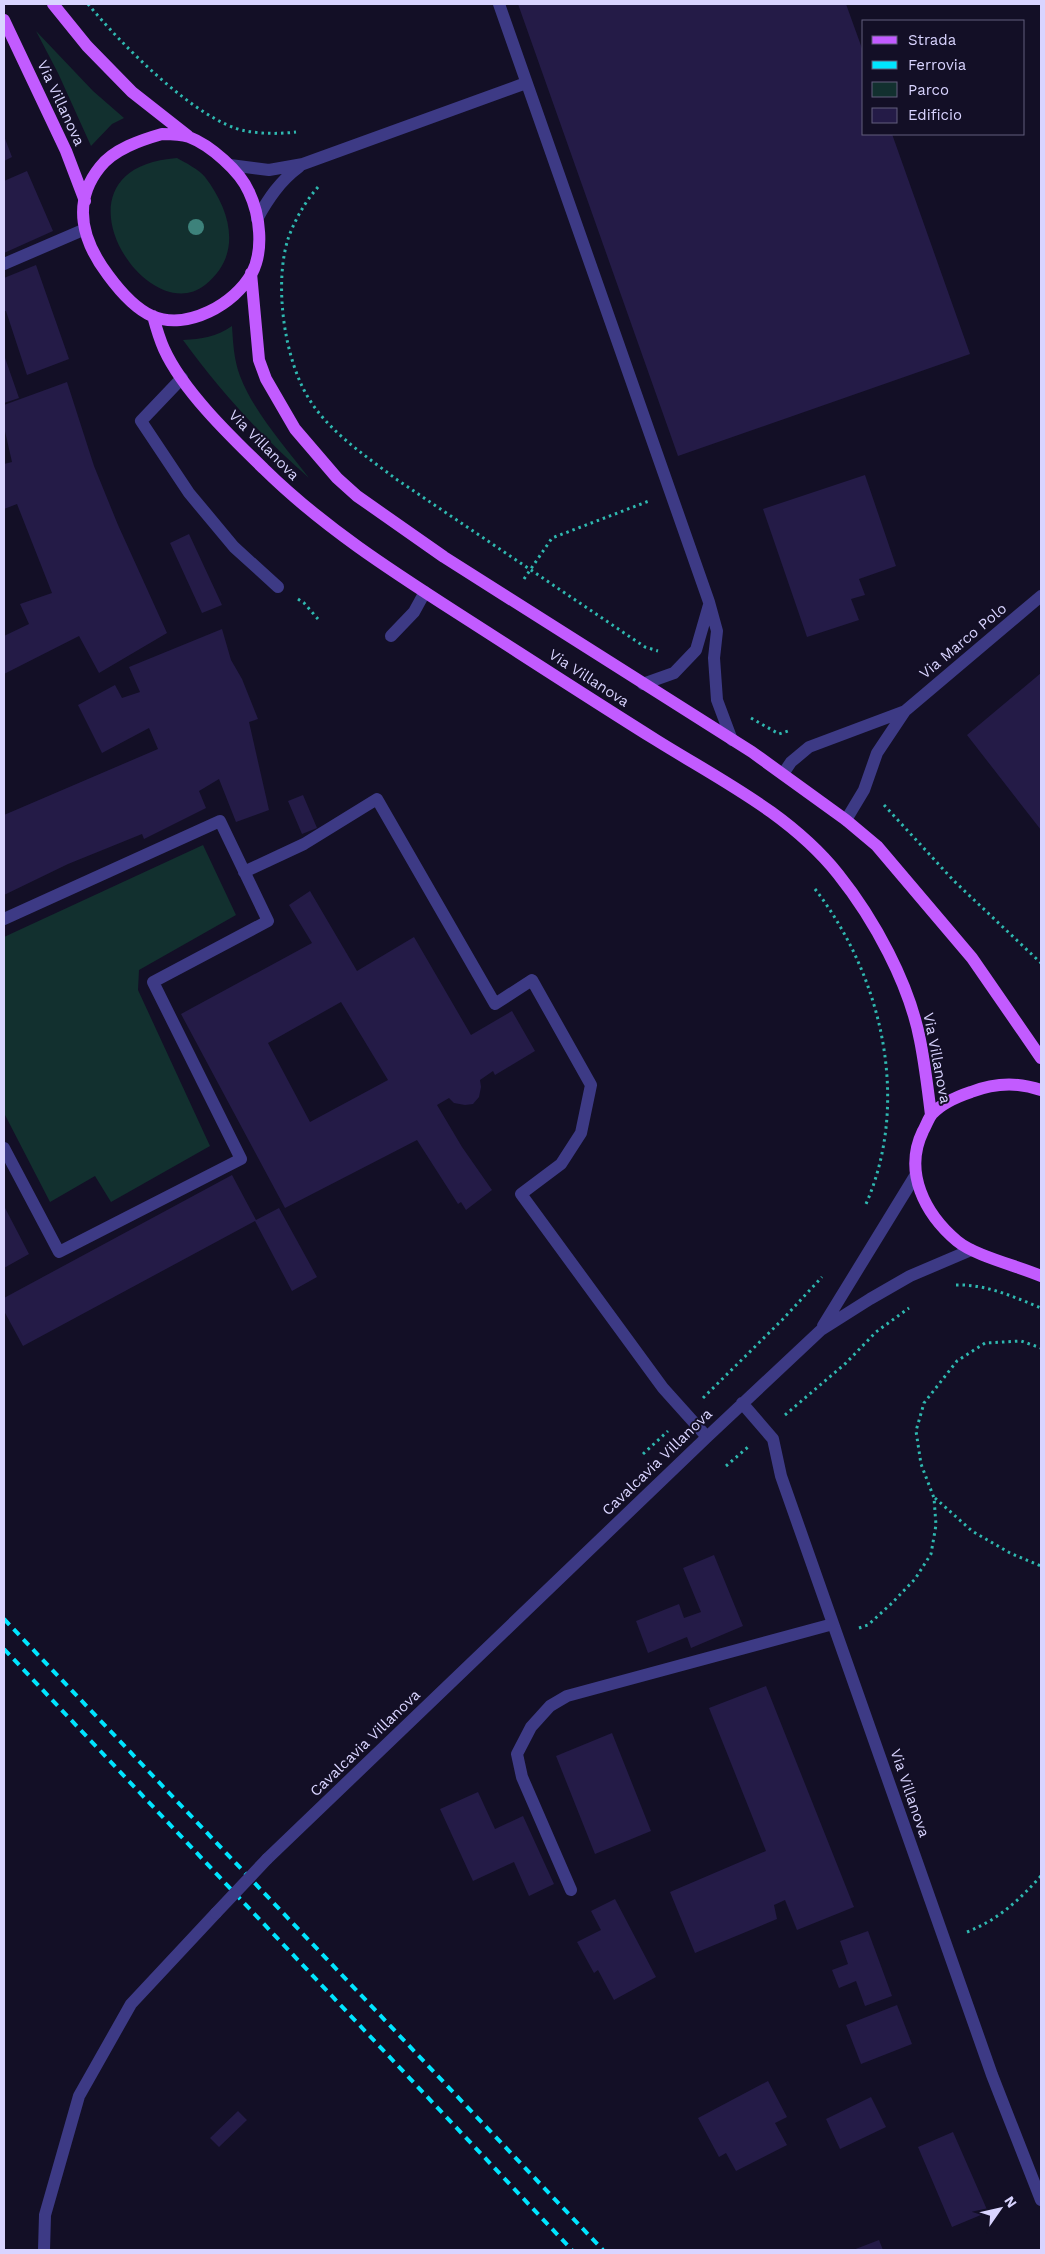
<svg xmlns="http://www.w3.org/2000/svg" width="1045" height="2254" viewBox="0 0 1045 2254" font-family="'Work Sans',sans-serif">
  <rect width="100%" height="100%" fill="#130f26"/>
  <path fill="#12302f" d="M36,31L93,91L124,118L112,124L91,146L58,73Z
    M177,158C186,163 198,169 205,177C231,211 243,255 205,285C145,332 42,168 177,158Z
    M232,326C233,343 234,360 240,376C253,411 286,448 309,478C261,436 221,392 183,340C202,339 216,337 232,326Z
    M203,845L236,915L139,970L138,990L210,1146L111,1202L95,1176L50,1202L4,1113V937Z"/>
  <path fill="#241b47" fill-rule="evenodd" d="M518,4H846L864,54V134H892L970,354L678,456Z
    M4,136L12,157L4,161Z
    M27,171L53,231L4,253V181Z
    M36,265L69,359L27,375L6,311H4V278Z
    M4,355L19,398L4,403Z
    M67,382L94,466L118,525L167,633L99,673L79,636L4,674V636L29,624L20,604L52,593L17,504L4,509V464L12,462L4,427V405Z
    M865,475L896,566L859,579L865,595L851,599L859,620L807,637L763,509Z
    M189,534L222,605L202,613L170,543Z
    M222,629L231,660L242,679L258,719L249,722L269,810L236,822L219,779L199,791L206,808L144,839L142,834L68,864L4,895V815L158,749L149,728L102,753L78,705L115,685L122,698L140,692L129,667Z
    M1041,673V830L967,735Z
    M303,795L317,828L302,834L288,801Z
    M310,891L357,971L414,937L471,1035L512,1011L535,1051L495,1075L493,1071L480,1080L481,1087L479,1097L473,1104L465,1105L454,1103L449,1098L437,1105L462,1147L492,1190L466,1210L461,1202L458,1204L417,1140L285,1208L181,1014L312,943L289,905ZM341,1002L388,1080L310,1122L268,1043Z
    M232,1175L256,1220L279,1208L317,1277L292,1291L255,1221L23,1346L4,1311V1298Z
    M4,1206L29,1254L4,1268Z
    M714,1555L743,1626L691,1648L687,1637L648,1653L636,1621L679,1604L684,1618L701,1612L683,1568Z
    M766,1686L854,1907L797,1930L785,1900L774,1905L777,1919L695,1953L670,1892L766,1851L709,1708Z
    M612,1733L651,1831L595,1854L556,1756Z
    M478,1792L495,1829L523,1816L554,1884L529,1896L514,1862L473,1881L440,1809Z
    M615,1899L656,1977L614,2000L598,1970L594,1973L577,1942L601,1930L591,1911Z
    M868,1931L892,1996L865,2006L856,1981L839,1988L832,1970L848,1964L840,1941Z
    M897,2005L912,2044L861,2064L846,2025Z
    M768,2081L787,2117L775,2123L787,2145L736,2171L726,2153L719,2157L698,2118Z
    M871,2097L886,2127L840,2149L826,2119Z
    M238,2111L247,2120L219,2147L210,2138Z
    M953,2132L988,2212L952,2227L918,2147Z
    M879,2240L883,2250H853Z"/>
  <g fill="none" stroke-linecap="round" stroke-linejoin="round">
    <path stroke="#2fb8b0" stroke-width="3" stroke-dasharray="2.5 4" stroke-linecap="butt" d="M88,4C119,42 197,122 246,131C262,134 280,134 296,132
      M318,187C305,202 296,218 289,236C273,282 284,362 311,402C332,434 366,456 396,479L645,647L658,651
      M524,579L552,538L649,501
      M298,599L304,603L318,619
      M751,718L779,734L788,731
      M884,805L954,881L1041,963
      M815,889C882,976 911,1101 866,1204
      M956,1285C986,1284 1014,1297 1041,1308
      M703,1398L783,1319L822,1277
      M785,1415L846,1363L876,1332L909,1308
      M643,1454L668,1431
      M726,1466L748,1447
      M935,1498L972,1531L1010,1553L1041,1566
      M859,1628L868,1625L892,1603L915,1579L931,1554L936,1525L934,1498L921,1464L916,1431L924,1403L957,1361L985,1343L1021,1341L1041,1348
      M967,1932C998,1920 1019,1900 1041,1876"/>
    <path stroke="#3d3a85" stroke-width="12" d="M499,4L709,602L717,631L714,658L717,700L732,740
      M230,165L269,170L303,164L526,83
      M257,219C268,199 280,181 299,167
      M4,264L83,230
      M182,378L141,421L189,493L234,547L278,587
      M391,636L414,612L425,592
      M643,684L674,673L696,650L709,605
      M783,774L791,762L809,747L905,711
      M846,820L864,790L877,753L905,711L1041,596
      M244,872L304,844L377,799L495,1004L532,980L591,1085L581,1133L561,1164L521,1194L663,1388L707,1437
      M4,919L220,821L268,921L153,982L241,1159L59,1252L4,1148
      M823,1326L915,1176
      M742,1403L773,1439L781,1476L992,2075L1041,2200
      M267,1859L707,1437L821,1330L870,1299L910,1276L971,1250
      M571,1890L522,1777L517,1754L531,1727L550,1706L567,1696L833,1624
      M44,2250L45,2215L79,2096L131,2004L216,1913"/>
    <path stroke="#c25bff" stroke-width="12" d="M53,4L87,46L132,92L188,136
      M4,20L66,151L85,201
      M162,134C171,134 181,134 189,137C210,145 240,171 249,192C260,215 264,250 252,273C235,304 187,331 152,316C134,308 119,290 108,275C83,242 71,203 100,167C114,149 141,140 162,134Z
      M251,273L259,360L266,379L295,429L337,478L357,496L444,557L752,752L846,820L877,846L972,958L1041,1058
      M153,316C156,327 159,338 164,349C183,391 231,437 264,469C324,528 395,573 465,618C529,659 592,700 656,740C720,780 790,814 838,874C874,919 909,983 920,1040C925,1065 928,1090 931,1115
      M1041,1090C1018,1082 994,1083 971,1092C956,1097 942,1103 932,1114C928,1119 926,1126 923,1131C903,1172 925,1214 957,1241C975,1256 1018,1266 1041,1276"/>
    <path stroke="#00e5ff" stroke-width="4" stroke-dasharray="8 6" stroke-linecap="butt" d="M4,1619L603,2250
      M4,1649L572,2250"/>
    <path stroke="#3d3a85" stroke-width="12" d="M216,1913L267,1859"/>
  </g>
  <circle fill="#3d827b" cx="196" cy="227" r="8"/>
  <g text-anchor="middle" stroke-width="4" stroke-linejoin="round" paint-order="stroke">
    <g font-size="15" fill="#d9d4ff" stroke="#130f26">
      <text transform="translate(61 103) rotate(65)" y="5">Via Villanova</text>
      <text transform="translate(264 445) rotate(45)" y="5">Via Villanova</text>
      <text transform="translate(963 641) rotate(-40)" y="5">Via Marco Polo</text>
      <text transform="translate(589 678) rotate(33)" y="5">Via Villanova</text>
      <text transform="translate(937 1058) rotate(79)" y="5">Via Villanova</text>
      <text transform="translate(657 1462) rotate(-44)" y="5">Cavalcavia Villanova</text>
      <text transform="translate(365 1743) rotate(-44)" y="5">Cavalcavia Villanova</text>
      <text transform="translate(910 1793) rotate(71)" y="5">Via Villanova</text>
    </g>
  </g>
  <rect width="1045" height="2254" fill="none" stroke="#d9d4ff" stroke-width="10"/>
  <rect x="862" y="20" width="162" height="115" fill="#130f26" stroke="#625e7d"/>
  <rect x="872" y="36" width="25" height="8" fill="#c25bff" stroke="#625e7d"/>
  <text x="908" y="45" font-size="15" fill="#d9d4ff">Strada</text>
  <rect x="872" y="61" width="25" height="8" fill="#00e5ff" stroke="#625e7d"/>
  <text x="908" y="70" font-size="15" fill="#d9d4ff">Ferrovia</text>
  <rect x="872" y="82" width="25" height="15" fill="#12302f" stroke="#625e7d"/>
  <text x="908" y="95" font-size="15" fill="#d9d4ff">Parco</text>
  <rect x="872" y="108" width="25" height="15" fill="#241b47" stroke="#625e7d"/>
  <text x="908" y="120" font-size="15" fill="#d9d4ff">Edificio</text>
  <g transform="translate(1000 2209) rotate(56)" stroke="#130f26" stroke-width="4" paint-order="stroke">
  <path d="M0-4L9 19L0 12L-9 19Z" fill="#d9d4ff"/>
  <text y="-8" font-size="14" font-weight="bold" text-anchor="middle" fill="#d9d4ff">N</text>
  </g>
</svg>
